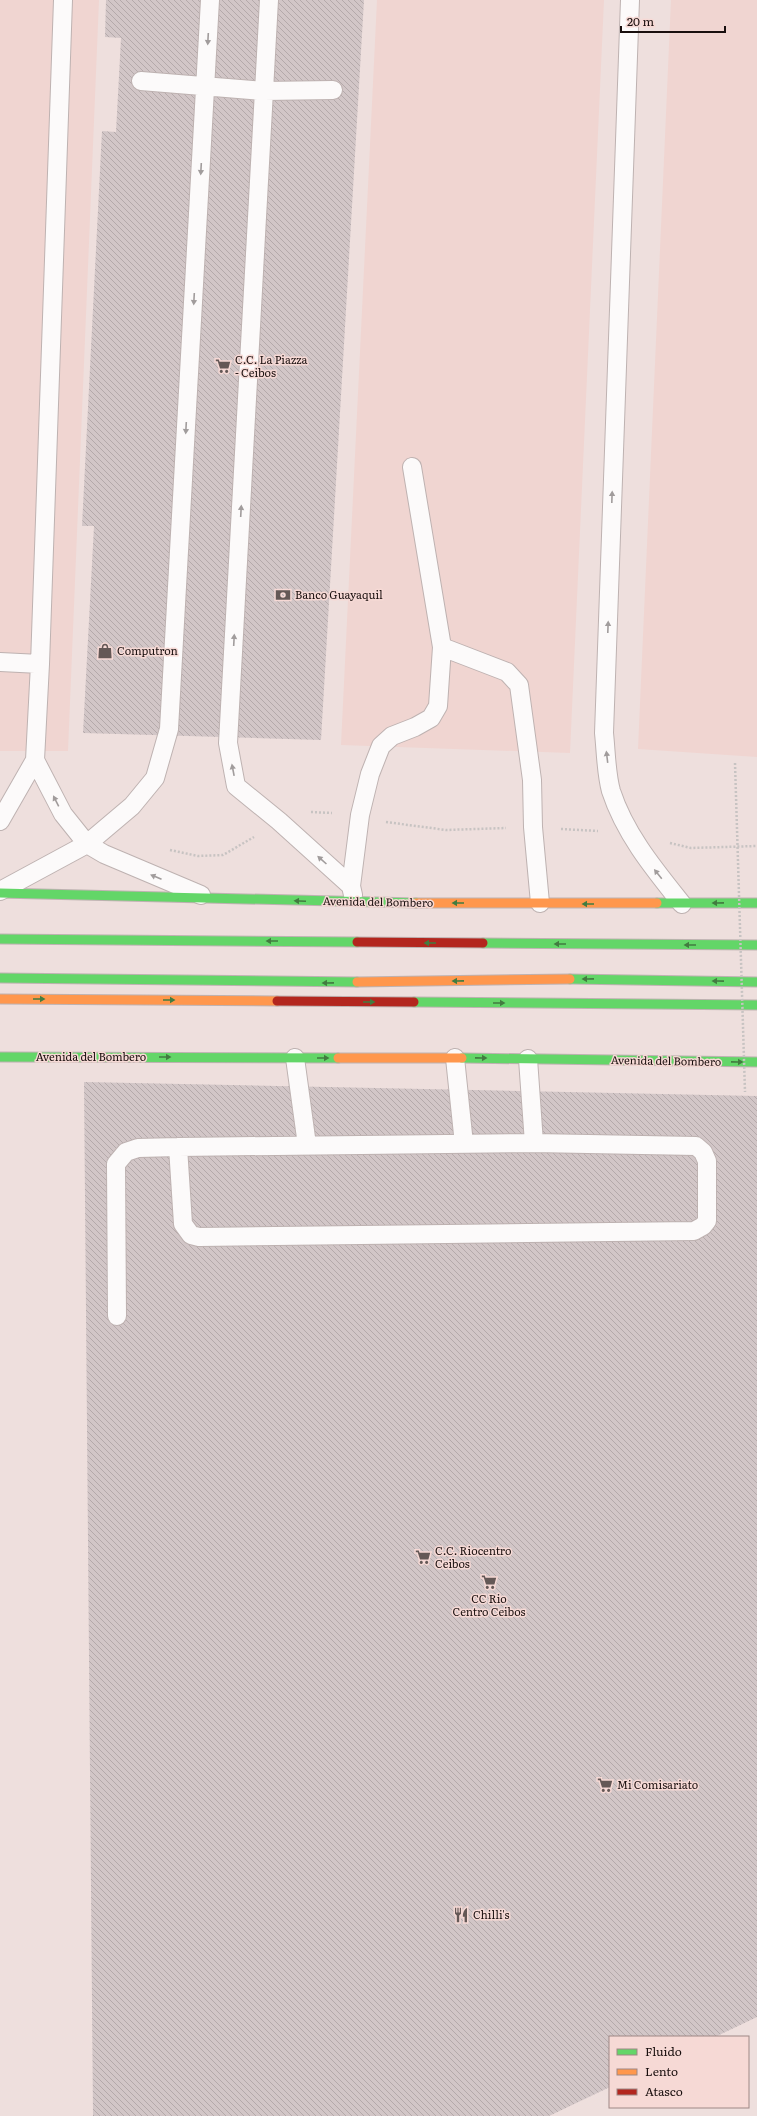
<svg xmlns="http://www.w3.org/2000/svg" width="757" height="2116" viewBox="0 0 757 2116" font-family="Literata,serif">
  <defs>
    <pattern id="building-back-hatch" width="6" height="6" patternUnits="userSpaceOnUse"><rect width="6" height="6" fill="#d2c6c7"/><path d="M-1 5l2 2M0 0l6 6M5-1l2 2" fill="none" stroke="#b4a9aa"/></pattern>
  </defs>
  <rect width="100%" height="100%" fill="#eedfdd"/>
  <path fill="#f0d5d1" d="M0,0H99L68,751H0Z
    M377,0H604L570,753L341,745Z
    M671,0H757V757L638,749Z"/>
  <path fill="url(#building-back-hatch)" d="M106,0H364L321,740L83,733L94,526H82L102,131L116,132L121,38L105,37Z
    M84,1082L757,1096V2017L715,2037H610V2087L549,2116H93Z"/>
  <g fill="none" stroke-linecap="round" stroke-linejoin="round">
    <g stroke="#beb2b1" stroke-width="20">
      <path id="lane" d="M269,0L228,743L236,786L279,821L351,886
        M630,0L604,733C606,751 606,773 611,791C625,834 654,869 682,904
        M141,81L264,91L333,90
        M412,467L442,647L507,672L519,685L532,780L533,827L540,903
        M0,662L40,664
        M35,760L40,664L63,0
        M0,821L35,760L63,814L87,844L104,854L201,895
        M0,891L87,844L132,806L155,778L169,729L210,0
        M353,895L351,886L360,815L370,774L381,746L392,736L415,727L431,718L438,706L442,647
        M295,1058L307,1145
        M455,1058L464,1144
        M528,1059L534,1143
        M534,1143L696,1146L703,1152L707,1161V1221L703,1226L694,1231L199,1237L191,1235L183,1224L178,1147Z
        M117,1316L116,1164L126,1152L138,1148L178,1147"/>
    </g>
    <g stroke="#beb2b1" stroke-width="11">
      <path id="fast" d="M0,893L416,903
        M657,903H757
        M0,939L357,942
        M483,943L757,945
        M0,978L357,982
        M570,979L757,982
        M414,1002L757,1005
        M0,1057L338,1058
        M462,1058L757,1062"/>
    </g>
    <g stroke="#beb2b1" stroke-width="11">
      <path id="slow" d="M416,903H657
        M357,982L570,979
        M0,999L277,1001
        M338,1058H462"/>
    </g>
    <g stroke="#beb2b1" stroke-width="11">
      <path id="jam" d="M357,942L483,943
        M277,1001L414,1002"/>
    </g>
    <path stroke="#c7c3c2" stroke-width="2.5" stroke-dasharray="2 2" stroke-linecap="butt" d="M311,812L332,813
      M386,822L446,830L506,828
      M561,829L598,831
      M670,843L691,848L757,846
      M170,850L198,856L223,855L254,837"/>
    <use href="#lane" stroke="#fcfafa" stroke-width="18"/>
    <use href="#fast" stroke="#63d668" stroke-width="9"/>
    <use href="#slow" stroke="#ff974d" stroke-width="9"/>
    <use href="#jam" stroke="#b3261e" stroke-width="9"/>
    <path stroke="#c7c3c2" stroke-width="2.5" stroke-dasharray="2 2" stroke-linecap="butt" d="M735,763L745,1092"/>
  </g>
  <defs><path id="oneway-solid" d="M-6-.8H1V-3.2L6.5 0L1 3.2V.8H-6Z"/></defs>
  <g fill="#a19c9c">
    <use href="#oneway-solid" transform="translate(208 39) rotate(93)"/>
    <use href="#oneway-solid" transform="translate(201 169) rotate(93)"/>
    <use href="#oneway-solid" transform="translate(194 299) rotate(93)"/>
    <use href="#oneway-solid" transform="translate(186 428) rotate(93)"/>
    <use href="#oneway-solid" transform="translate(612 497) rotate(-88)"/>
    <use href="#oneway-solid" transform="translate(241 511) rotate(-87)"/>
    <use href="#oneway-solid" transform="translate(608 627) rotate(-88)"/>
    <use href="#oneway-solid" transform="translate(234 640) rotate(-87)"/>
    <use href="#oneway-solid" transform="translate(607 757) rotate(-97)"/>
    <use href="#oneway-solid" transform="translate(233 770) rotate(-101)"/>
    <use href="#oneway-solid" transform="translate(56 801) rotate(-117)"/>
    <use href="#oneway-solid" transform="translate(322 860) rotate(-138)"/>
    <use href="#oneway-solid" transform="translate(658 874) rotate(-129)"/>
    <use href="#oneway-solid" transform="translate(156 877) rotate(-157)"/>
  </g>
  <g fill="#427c40">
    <use href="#oneway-solid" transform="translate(300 901) rotate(-178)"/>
    <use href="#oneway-solid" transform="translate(458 903) rotate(180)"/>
    <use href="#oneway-solid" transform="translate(718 903) rotate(179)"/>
    <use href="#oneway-solid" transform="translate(588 904) rotate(-180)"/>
    <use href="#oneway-solid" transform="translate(272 941) rotate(-180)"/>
    <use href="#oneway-solid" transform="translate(430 943) rotate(-180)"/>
    <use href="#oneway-solid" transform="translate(560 944) rotate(-180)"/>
    <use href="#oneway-solid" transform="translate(690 945) rotate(-180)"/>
    <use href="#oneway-solid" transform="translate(588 979) rotate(179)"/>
    <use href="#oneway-solid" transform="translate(458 981) rotate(179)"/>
    <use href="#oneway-solid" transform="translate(718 981) rotate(-179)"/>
    <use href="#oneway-solid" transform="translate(328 983) rotate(179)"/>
    <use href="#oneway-solid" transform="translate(39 999)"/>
    <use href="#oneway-solid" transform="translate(169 1000)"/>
    <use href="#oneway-solid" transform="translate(369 1002)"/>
    <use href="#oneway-solid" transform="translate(499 1003)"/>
    <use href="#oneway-solid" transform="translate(165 1057)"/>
    <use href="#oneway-solid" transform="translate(323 1058)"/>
    <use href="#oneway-solid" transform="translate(481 1058) rotate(1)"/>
    <use href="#oneway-solid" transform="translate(737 1062) rotate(1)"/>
  </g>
  <defs>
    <g id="supermarket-bare" transform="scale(1.2)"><path d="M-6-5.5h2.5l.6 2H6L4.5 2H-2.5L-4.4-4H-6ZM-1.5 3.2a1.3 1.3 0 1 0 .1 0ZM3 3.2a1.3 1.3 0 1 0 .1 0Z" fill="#645856" stroke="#f6d9d5" stroke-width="2.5" paint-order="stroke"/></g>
    <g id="bank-bare" transform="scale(1.2)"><path d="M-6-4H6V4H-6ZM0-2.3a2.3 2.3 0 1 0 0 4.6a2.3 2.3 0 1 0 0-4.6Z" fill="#645856" stroke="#f6d9d5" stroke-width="2.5" paint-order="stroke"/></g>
    <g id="shop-bare" transform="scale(1.2)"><path d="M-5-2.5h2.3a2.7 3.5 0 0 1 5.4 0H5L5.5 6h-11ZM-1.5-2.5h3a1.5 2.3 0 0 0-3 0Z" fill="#645856" stroke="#f6d9d5" stroke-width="2.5" paint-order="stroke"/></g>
    <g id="restaurant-bare" transform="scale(1.2)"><path d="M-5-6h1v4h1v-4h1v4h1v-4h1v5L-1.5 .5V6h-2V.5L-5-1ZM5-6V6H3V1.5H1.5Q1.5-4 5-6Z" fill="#645856" stroke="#f6d9d5" stroke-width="2.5" paint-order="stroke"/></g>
  </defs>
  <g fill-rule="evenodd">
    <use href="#supermarket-bare" x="223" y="366"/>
    <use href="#bank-bare" x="283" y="595"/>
    <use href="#shop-bare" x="105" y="651"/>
    <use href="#supermarket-bare" x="423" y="1557"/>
    <use href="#supermarket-bare" x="489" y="1582"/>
    <use href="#supermarket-bare" x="605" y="1785"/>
    <use href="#restaurant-bare" x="461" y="1915"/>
  </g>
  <g text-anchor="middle" stroke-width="3" stroke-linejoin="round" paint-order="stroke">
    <g font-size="11" fill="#190f0e" stroke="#f6d9d5" text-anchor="start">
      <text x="235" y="364">C.C. La Piazza<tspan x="235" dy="13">- Ceibos</tspan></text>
      <text x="295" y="599">Banco Guayaquil</text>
      <text x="117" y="655">Computron</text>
      <text x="435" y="1555">C.C. Riocentro<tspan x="435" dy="13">Ceibos</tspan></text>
      <text x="489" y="1603" text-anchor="middle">CC Rio<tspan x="489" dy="13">Centro Ceibos</tspan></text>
      <text x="617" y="1789">Mi Comisariato</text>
      <text x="473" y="1919">Chilli's</text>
    </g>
    <g font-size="11" fill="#190f0e" stroke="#f6d9d5">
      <text transform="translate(378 902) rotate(1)" y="4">Avenida del Bombero</text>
      <text x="91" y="1061">Avenida del Bombero</text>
      <text transform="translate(666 1061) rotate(1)" y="4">Avenida del Bombero</text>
    </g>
  </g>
  <rect x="609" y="2036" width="140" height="72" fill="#f6d9d5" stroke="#9e8885"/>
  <rect x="617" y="2049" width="20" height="6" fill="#63d668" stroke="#9e8885"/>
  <text x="645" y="2056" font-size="12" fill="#190f0e">Fluido</text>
  <rect x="617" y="2069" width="20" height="6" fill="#ff974d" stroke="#9e8885"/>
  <text x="645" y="2076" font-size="12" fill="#190f0e">Lento</text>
  <rect x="617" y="2089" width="20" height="6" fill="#b3261e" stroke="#9e8885"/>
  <text x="645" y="2096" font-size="12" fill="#190f0e">Atasco</text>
  <path d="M621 26v6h104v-6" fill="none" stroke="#190f0e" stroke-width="2"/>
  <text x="627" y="26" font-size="12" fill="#190f0e" stroke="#f6d9d5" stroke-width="3" paint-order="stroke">20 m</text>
</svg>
